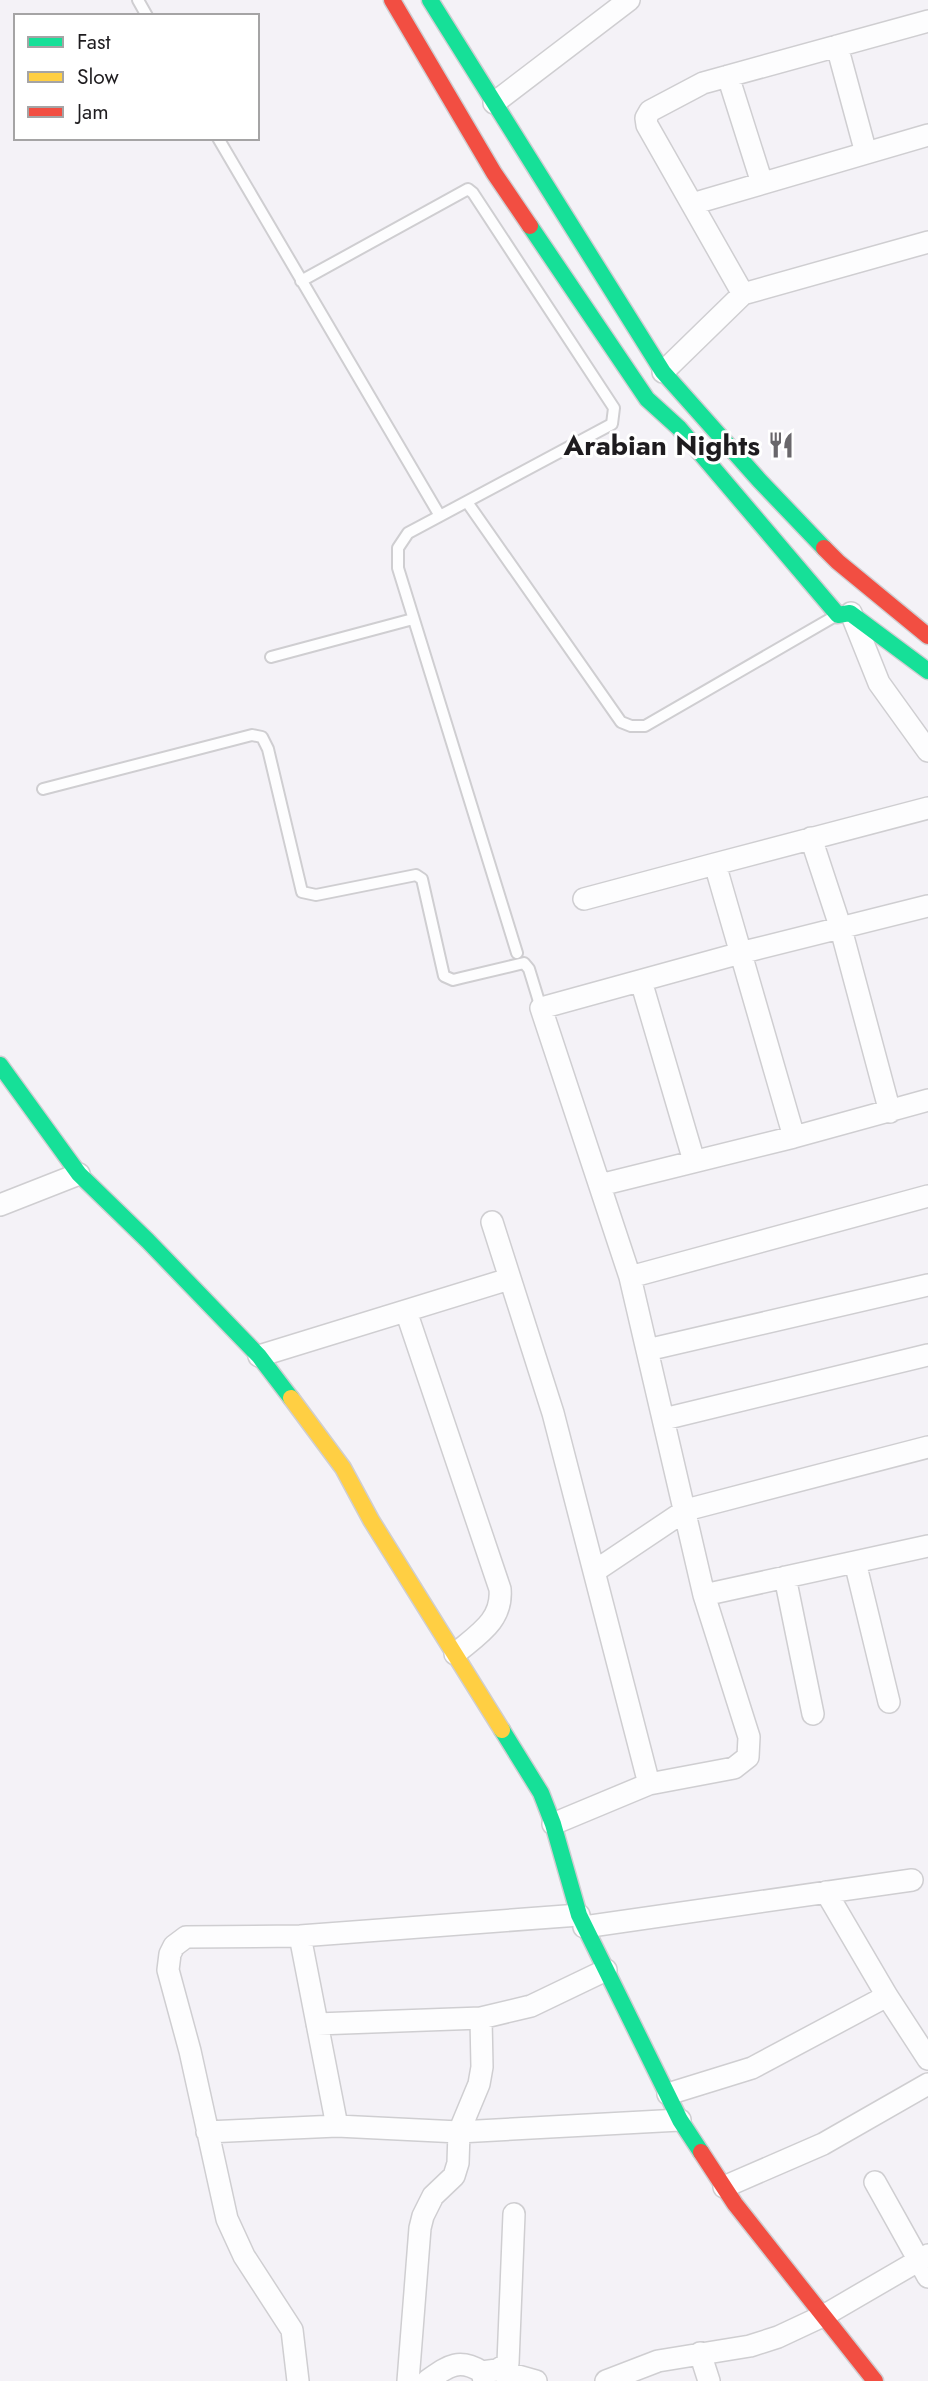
<svg xmlns="http://www.w3.org/2000/svg" width="928" height="2381" viewBox="0 0 928 2381" font-family="Jost,sans-serif">
  <rect width="100%" height="100%" fill="#f4f2f7"/>
  <g fill="none" stroke-linecap="round" stroke-linejoin="round">
    <g stroke="#cfced1" stroke-width="14">
      <path id="lane" d="M138,0L147,16
        M218,138L440,516
        M301,281L468,189L473,193L614,408L612,424L408,533L398,548V568L517,953
        M467,502L621,722L631,726H645L837,615
        M271,657L413,619
        M43,789L252,735L262,737L268,749L302,892L316,895L416,875L422,879L444,976L453,980L461,978L524,963L529,969L541,1008"/>
    </g>
    <g stroke="#cfced1" stroke-width="24">
      <path id="street" d="M837,46L866,153
        M728,76L762,183
        M494,103L629,0
        M692,204L928,135
        M743,294L647,125L646,118L650,111L703,83L928,21
        M663,372L743,294L928,242
        M851,613L879,683L928,751
        M811,838L841,929L890,1112
        M715,864L928,808
        M584,899L715,864L794,1137
        M641,981L694,1161
        M600,1185L794,1137L928,1100
        M0,1205L79,1174
        M492,1222L553,1413L649,1784L553,1824
        M630,1277L928,1196
        M406,1311L500,1589C503,1621 477,1635 455,1654
        M647,1350L928,1285
        M259,1356L509,1279
        M664,1419L928,1355
        M855,1562L889,1702
        M595,1571L686,1510L928,1447
        M785,1577L813,1714
        M704,1595L928,1546
        M649,1784L734,1768L748,1757L749,1737L704,1595L630,1277L541,1008L748,951L928,906
        M826,1892L887,1996L928,2059
        M584,1927L912,1880
        M481,2018L482,2067L479,2084L459,2132L680,2120
        M317,2024L481,2018L531,2006L606,1970
        M668,2094L752,2068L887,1996
        M337,2126L459,2132L458,2163L454,2176L433,2196L423,2216L420,2228L408,2381
        M207,2132L337,2126L300,1936
        M875,2182L928,2277
        M724,2187L823,2144L928,2084
        M700,2353L709,2381
        M497,2370L536,2381
        M482,2372L497,2370L508,2363L514,2214
        M298,2381L292,2330L244,2256L227,2219L190,2051L168,1970L170,1954L174,1946L186,1937L300,1936L579,1915
        M427,2381C447,2367 458,2357 482,2372L484,2381
        M606,2381L658,2361L750,2346L778,2337L825,2315L928,2255"/>
    </g>
    <g stroke="#cfced1" stroke-width="19">
      <path id="fast" d="M430,0L663,372L759,480L824,548
        M530,226L647,399L679,428L838,615L850,613L928,671
        M0,1065L79,1174L148,1241L259,1356L291,1398
        M502,1730L541,1793L553,1824L579,1915L680,2120L701,2152"/>
    </g>
    <g stroke="#cfced1" stroke-width="19">
      <path id="slow" d="M291,1398L343,1468L371,1520L502,1730"/>
    </g>
    <g stroke="#cfced1" stroke-width="19">
      <path id="jam" d="M392,0L494,173L530,226
        M824,548L838,562L928,636
        M701,2152L735,2204L875,2381"/>
    </g>
    <use href="#lane" stroke="#fdfdfe" stroke-width="10"/>
    <use href="#street" stroke="#fdfdfe" stroke-width="21"/>
    <use href="#fast" stroke="#16e098" stroke-width="16"/>
    <use href="#slow" stroke="#ffcf43" stroke-width="16"/>
    <use href="#jam" stroke="#f24e42" stroke-width="16"/>
  </g>
  <defs>
    <g id="restaurant-bare" transform="scale(2.1)"><path d="M-5-6h1v4h1v-4h1v4h1v-4h1v5L-1.5 .5V6h-2V.5L-5-1ZM5-6V6H3V1.5H1.5Q1.5-4 5-6Z" fill="#69676b" stroke="#fff" stroke-width="2.5" paint-order="stroke"/></g>
  </defs>
  <g fill-rule="evenodd">
    <use href="#restaurant-bare" x="781" y="445"/>
  </g>
  <g text-anchor="middle" stroke-width="6" stroke-linejoin="round" paint-order="stroke">
    <g font-size="28" font-weight="bold" fill="#1e1c1f" stroke="#fff" text-anchor="end">
      <text x="760" y="455">Arabian Nights</text>
    </g>
  </g>
  <rect x="14" y="14" width="245" height="126" fill="#ffffff" stroke="#a5a4a5" stroke-width="2"/>
  <rect x="28" y="37" width="35" height="10" fill="#16e098" stroke="#a5a4a5" stroke-width="2"/>
  <text x="77" y="49" font-size="21" fill="#1e1c1f">Fast</text>
  <rect x="28" y="72" width="35" height="10" fill="#ffcf43" stroke="#a5a4a5" stroke-width="2"/>
  <text x="77" y="84" font-size="21" fill="#1e1c1f">Slow</text>
  <rect x="28" y="107" width="35" height="10" fill="#f24e42" stroke="#a5a4a5" stroke-width="2"/>
  <text x="77" y="119" font-size="21" fill="#1e1c1f">Jam</text>
</svg>
